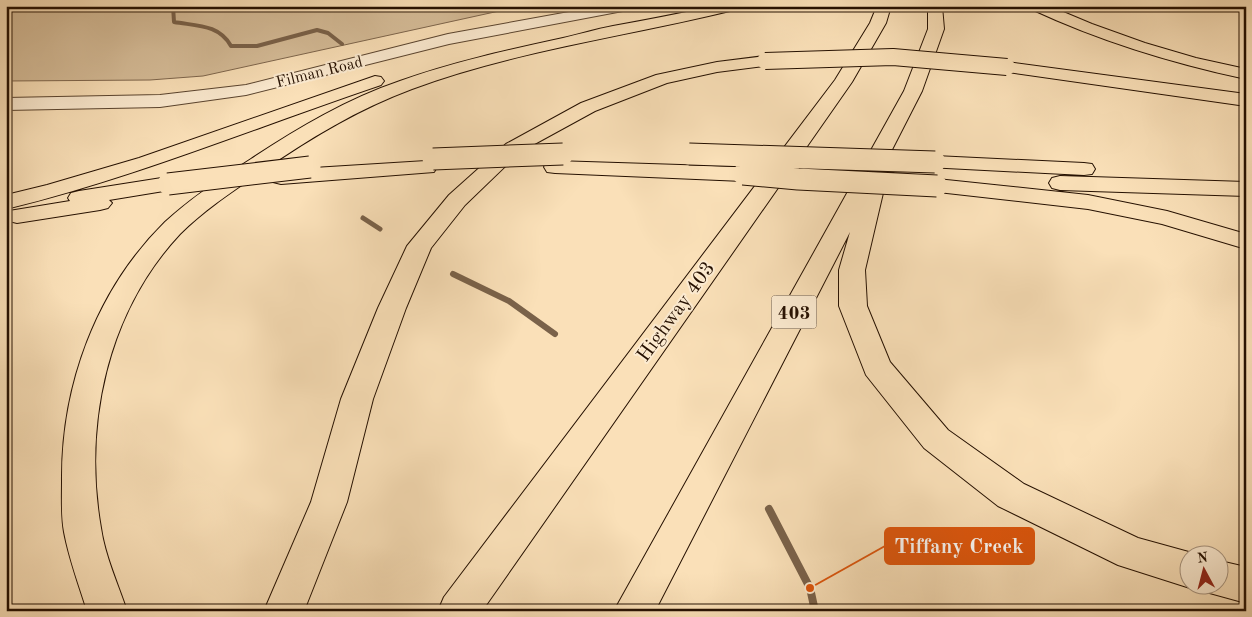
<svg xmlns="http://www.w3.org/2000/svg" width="1252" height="617" viewBox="0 0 1252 617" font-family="'Old Standard TT',serif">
  <rect width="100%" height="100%" fill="#fae0b8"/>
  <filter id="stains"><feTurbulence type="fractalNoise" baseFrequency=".004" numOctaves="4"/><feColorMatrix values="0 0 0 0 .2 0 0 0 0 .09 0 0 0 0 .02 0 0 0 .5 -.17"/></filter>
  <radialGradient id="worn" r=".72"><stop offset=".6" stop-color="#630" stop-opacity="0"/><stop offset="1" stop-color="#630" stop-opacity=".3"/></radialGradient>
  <path fill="#d6bd99" stroke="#7e664d" d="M6,6H522L203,76L150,80L6,81Z"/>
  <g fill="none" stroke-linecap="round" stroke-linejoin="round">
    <path stroke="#7a624a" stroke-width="4" d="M173,6L174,22C196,26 219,24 231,46H257L317,30L328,33L342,44"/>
    <path stroke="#7a624a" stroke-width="5" d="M363,218L380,229"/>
    <path stroke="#7a624a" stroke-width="6" d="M453,274L509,301L555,334"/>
    <path stroke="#7a624a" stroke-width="8" d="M769,509L810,588L815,611"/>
    <g stroke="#5a442f" stroke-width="2">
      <path id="minor" d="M602,6H635L628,10L449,44L246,95L160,107L6,110V98L160,95L246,85L448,34Z"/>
    </g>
    <g stroke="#251001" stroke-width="2">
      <path id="highway" d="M713,6H740L738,9C630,36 517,50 412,89C358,109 308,139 261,172C233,191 204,210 180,234C107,312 83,425 101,528C105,556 118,584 127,611H87C79,585 69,559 64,532C61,516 62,498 62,481C61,386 96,290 165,222C191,198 221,178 251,159C298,128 347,99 400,81C453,62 508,50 563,38C580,34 597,29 613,26C646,20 679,14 713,6Z
        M877,6H891L886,23L852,82L482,611H438L444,597L835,80L870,23Z
        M928,6H942L944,29L922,91L877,179L883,185V193L865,270L867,306L890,362L948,430L1024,484L1138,538L1196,554H1190V584H1198L1190,588L1118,565L998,506L924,448L866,375L839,306V270L850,232L655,611H614L904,91L928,29Z
        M1029,6H1049L1092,24L1145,43L1196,58L1246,69V79C1171,63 1100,41 1031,9Z
        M765,56L771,57L774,61L771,65L717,72L667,83L595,111L520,152L465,205L431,248L406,308L373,399L347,502L304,611H264L311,502L341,399L378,308L407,246L449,195L506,144L581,103L656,75L717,62Z
        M1007,62L1246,94V106L1001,71L998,67L1001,63Z
        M375,76L381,77L384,81L381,85C256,127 135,178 6,209V195L47,185L139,158Z
        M935,156L1084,163L1092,164L1095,169L1092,174L1084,175L927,167L924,162L927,157Z
        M426,161L434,162L437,167L434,172L281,184L273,182L270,177L273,172L281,170Z
        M555,161L743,167L751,169L754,174L751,179L743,181L555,173L547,172L544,167L547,162Z
        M1060,176L1246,182V196L1060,190L1052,188L1049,183L1052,178Z
        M168,177L176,179L179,184L176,189L109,200L112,203L108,208L100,210L17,223L9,221L6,218L9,211L70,201L68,198L71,193L79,191Z
        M937,179L1088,195L1167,211L1246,234V249L1162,224L1088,209L929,191L926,186L929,181Z
        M1220,561L1246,567V603L1206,592L1203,584H1220Z"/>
    </g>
    <use href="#minor" fill="#fcebd1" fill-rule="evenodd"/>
    <use href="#highway" fill="#fae0b8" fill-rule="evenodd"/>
    <g stroke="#251001" stroke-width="18" stroke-linecap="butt">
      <path id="highway-bridge-far1" d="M765,61L893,57L1007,67"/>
    </g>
    <g stroke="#251001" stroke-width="23" stroke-linecap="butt">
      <path id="highway-bridge" d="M689,154L935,162
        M433,159L563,154
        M743,174L798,179L937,186
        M168,184L310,167"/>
    </g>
    <use href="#highway-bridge-far1" stroke="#fae0b8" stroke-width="16"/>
    <use href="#highway-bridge" stroke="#fae0b8" stroke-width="21"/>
  </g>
  <g text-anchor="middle" stroke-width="4" stroke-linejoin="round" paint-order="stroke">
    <g font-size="16" fill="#251001" stroke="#fcebd1">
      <text transform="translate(319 71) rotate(-14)" y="6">Filman Road</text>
    </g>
    <rect fill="#fcebd1" stroke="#66523f" stroke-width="1" x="771.5" y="295.5" width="45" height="33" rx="4"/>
    <g font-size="19" font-weight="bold" fill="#251001">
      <text x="794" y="319">403</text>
    </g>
    <g font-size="20" fill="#251001" stroke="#fcebd1">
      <text transform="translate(675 311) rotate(-54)" y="7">Highway 403</text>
    </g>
  </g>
  <path fill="none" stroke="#de550b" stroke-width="2" d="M810 588L885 546"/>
  <circle fill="#de550b" stroke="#fcebd1" stroke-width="2" cx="810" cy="588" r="5"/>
  <rect fill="#de550b" stroke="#de550b" stroke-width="2" x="885" y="528" width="149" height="36" rx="5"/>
  <g font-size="21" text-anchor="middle" font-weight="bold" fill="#fff">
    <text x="959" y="553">Tiffany Creek</text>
  </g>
  <rect width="1252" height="617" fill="none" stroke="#fae0b8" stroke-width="25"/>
  <rect x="8" y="8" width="1237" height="602" fill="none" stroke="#251001" stroke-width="2.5"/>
  <rect x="12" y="12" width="1227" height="592" fill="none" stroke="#251001"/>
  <g transform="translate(1204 570) rotate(353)"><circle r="24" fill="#fcebd1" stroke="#a6937e"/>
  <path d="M0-4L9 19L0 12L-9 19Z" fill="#8f2418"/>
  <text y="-8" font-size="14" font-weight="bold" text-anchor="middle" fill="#251001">N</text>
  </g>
  <rect width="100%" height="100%" filter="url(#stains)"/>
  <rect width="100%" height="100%" fill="url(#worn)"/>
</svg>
